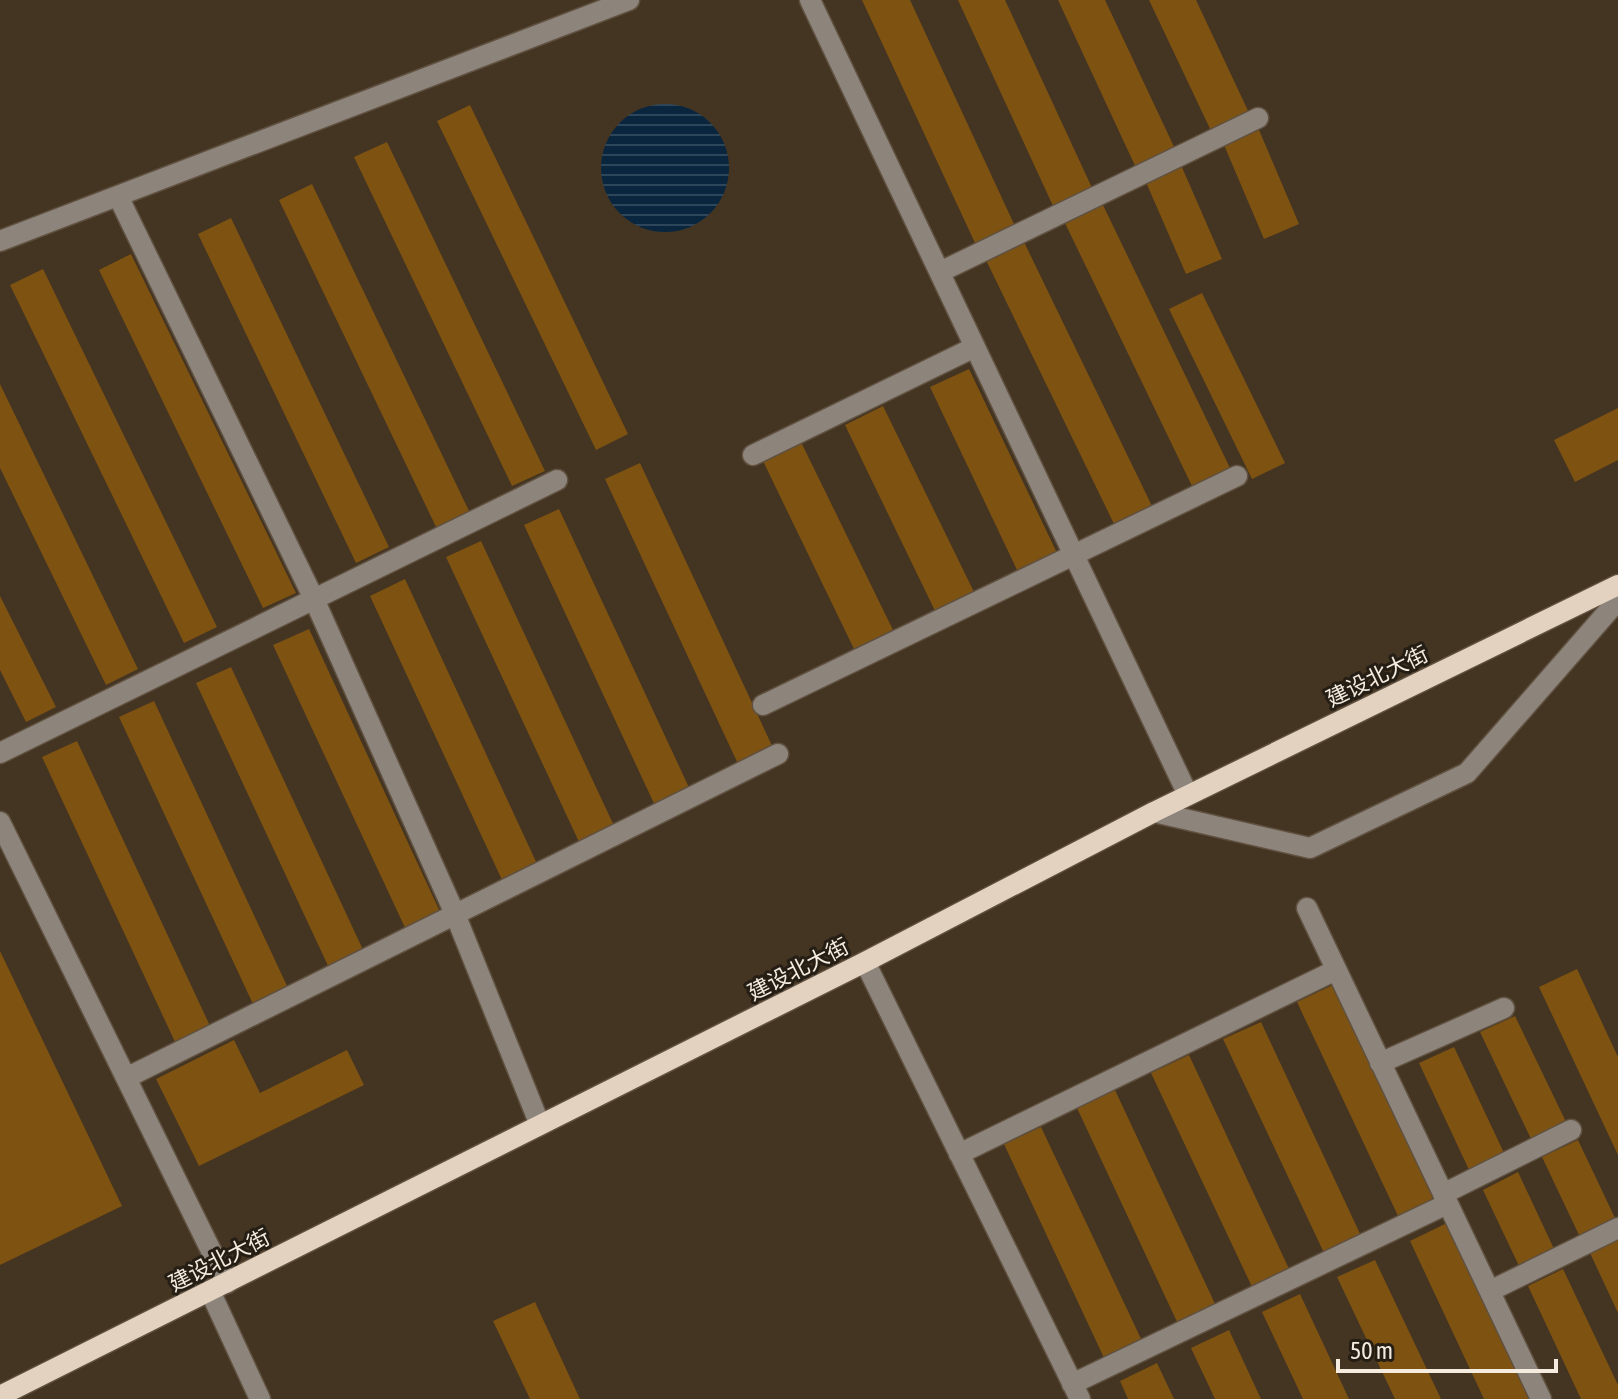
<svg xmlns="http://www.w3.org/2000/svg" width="1618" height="1399" viewBox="0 0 1618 1399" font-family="'Asap Condensed','Noto Sans SC',sans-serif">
  <defs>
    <pattern id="water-rules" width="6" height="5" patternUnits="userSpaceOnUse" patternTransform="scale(2)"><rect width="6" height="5" fill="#0a263f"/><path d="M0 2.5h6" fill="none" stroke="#2e465a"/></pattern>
  </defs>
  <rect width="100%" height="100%" fill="#443422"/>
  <path fill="url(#water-rules)" d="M601 168a64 64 0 1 1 128 0a64 64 0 1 1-128 0Z"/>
  <path fill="#7e5211" d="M862,0H910L1014,224L975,243Z
    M958,0H1005L1093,190L1054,208Z
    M1058,0H1105L1176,151L1137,170Z
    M1149,0H1196L1250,115L1212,133Z
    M470,105L628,434L596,450L437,121Z
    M1259,130L1299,224L1264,239L1224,145Z
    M387,142L545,471L512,486L354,157Z
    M1181,165L1222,259L1186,274L1145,180Z
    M312,184L470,513L437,529L279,200Z
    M1102,203L1230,468L1192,486L1064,221Z
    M231,218L389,547L356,563L198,234Z
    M1024,242L1152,506L1114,524L986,260Z
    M131,254L296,593L263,608L99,270Z
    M43,269L217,627L184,643L10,285Z
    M1202,293L1285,463L1252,479L1169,309Z
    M969,369L1058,555L1019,574L930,387Z
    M0,384L138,669L106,685L0,468Z
    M883,406L975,594L936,613L845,425Z
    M1618,408V460L1575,482L1554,440Z
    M801,442L893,630L854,649L763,461Z
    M640,463L774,750L739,766L605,479Z
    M559,509L693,796L658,812L524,525Z
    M481,541L615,828L580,844L446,557Z
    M405,579L538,866L503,882L370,596Z
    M0,596L56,707L26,722L0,670Z
    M309,629L442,916L407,932L273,645Z
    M231,667L365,954L330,970L196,683Z
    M154,701L288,988L253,1004L119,717Z
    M77,741L211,1028L176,1044L42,757Z
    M0,951L122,1206L0,1265Z
    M1577,969L1618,1057V1155L1539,987Z
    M1335,984L1436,1200L1399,1218L1297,1002Z
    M1515,1016L1567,1124L1532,1141L1480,1032Z
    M1261,1022L1362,1238L1325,1255L1223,1039Z
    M234,1040L260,1093L347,1050L364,1085L199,1166L156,1079Z
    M1454,1047L1505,1155L1470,1172L1419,1063Z
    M1189,1055L1290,1271L1253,1289L1151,1073Z
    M1115,1090L1216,1306L1178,1324L1077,1108Z
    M1041,1127L1143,1343L1105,1360L1004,1144Z
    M1578,1140L1615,1218L1579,1235L1542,1157Z
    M1518,1172L1555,1251L1520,1268L1483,1190Z
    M1447,1223L1529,1399H1484L1410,1241Z
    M1618,1240V1313L1590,1253Z
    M1375,1260L1441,1399H1395L1337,1277Z
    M1563,1269L1618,1385V1399H1581L1528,1286Z
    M1300,1294L1349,1399H1303L1262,1312Z
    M535,1302L580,1399H530L493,1321Z
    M1229,1330L1261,1399H1215L1191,1348Z
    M1157,1363L1174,1399H1128L1120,1381Z"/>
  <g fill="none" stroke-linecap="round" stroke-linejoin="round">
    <g stroke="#605140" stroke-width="23">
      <path id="minor" d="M810,0L1188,795
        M118,196L314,599L455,914L540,1125
        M0,241L629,0
        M940,272L1258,118
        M753,455L975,347
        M763,705L1237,476
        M0,753L557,480
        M1154,812L1310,848L1467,773L1618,600
        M0,822L227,1283
        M1307,908L1541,1399
        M865,962L1080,1399
        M1380,1063L1504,1008
        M126,1078L778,754
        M959,1154L1336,970
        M1443,1194L1571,1130
        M210,1291L260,1399
        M1490,1291L1618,1228
        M1072,1384L1447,1204"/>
    </g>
    <g stroke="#605140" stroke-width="23">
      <path id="major" d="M0,1396L865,962L1154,812L1618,585"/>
    </g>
    <use href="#minor" stroke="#8d857c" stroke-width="20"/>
    <use href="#major" stroke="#e3d2bf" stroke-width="20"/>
  </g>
  <g text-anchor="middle" stroke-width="6" stroke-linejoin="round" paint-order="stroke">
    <g font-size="22" fill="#f5ebdf" stroke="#251e15">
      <text transform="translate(1377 676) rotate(-26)" y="8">建设北大街</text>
      <text transform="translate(798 969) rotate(-27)" y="8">建设北大街</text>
      <text transform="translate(219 1260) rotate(-27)" y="8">建设北大街</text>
    </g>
  </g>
  <path d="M1338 1359v12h218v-12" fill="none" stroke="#f5ebdf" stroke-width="4"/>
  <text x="1350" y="1359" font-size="24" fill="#f5ebdf" stroke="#251e15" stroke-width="6" paint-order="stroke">50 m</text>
</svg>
